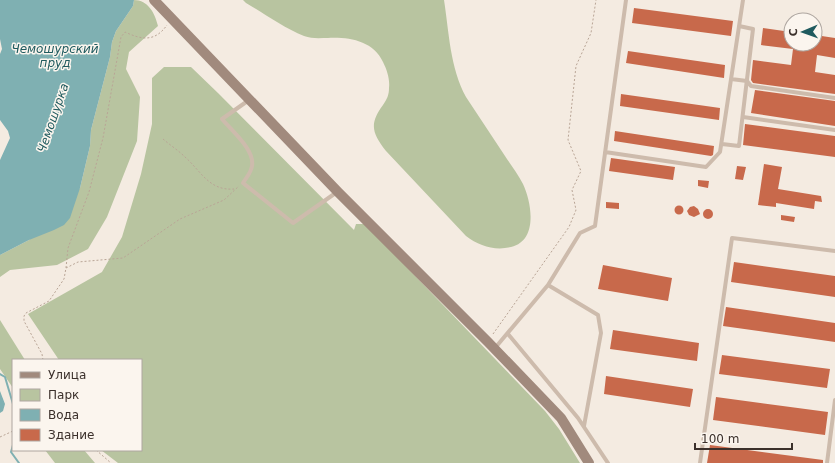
<svg xmlns="http://www.w3.org/2000/svg" width="835" height="463" viewBox="0 0 835 463" font-family="'DejaVu Sans',sans-serif">
  <rect width="100%" height="100%" fill="#f4ebe1"/>
  <path fill="#b8c4a0" d="M134,0C148,0 155,13 158,26L129,52L126,69L140,97L137,141L107,217L88,249L57,265L10,270L0,277V255L29,240L80,188L90,146L91,130L110,57L112,42L116,31L133,6Z
    M243,0H444C449,32 450,68 466,97C479,117 492,136 505,156C511,165 518,174 523,184C532,203 538,241 511,247C495,251 479,246 466,236L386,151C372,133 369,124 383,105C387,99 389,95 389,88C390,79 387,70 383,62C373,41 350,37 328,38C320,38 312,39 304,36C284,28 265,14 246,3Z
    M164,67H191L218,93L354,230L356,224H364L368,227L545,411L559,429L580,463H118L101,450H141V360H59L28,314L102,272L122,237L141,174L152,124V78Z
    M0,320L25,360H13V388L0,369Z
    M45,450H84L95,463H55Z"/>
  <path fill="#7fb0b2" d="M0,0H134L133,6L116,31L112,42L110,57L91,130L90,146L80,188L70,218L64,225L54,230L29,240L0,255V160L10,138L8,131L0,120V54L2,49L0,39Z
    M0,391L5,404L3,411L0,413Z"/>
  <g fill="none" stroke-linecap="round" stroke-linejoin="round">
    <path stroke="#7fb0b2" stroke-width="2" d="M0,374L5,377L13,404
      M13,445L11,452L19,463"/>
  </g>
  <path fill="#c8694b" d="M634,8L733,21L731,36L632,23Z
    M763,28L791,32V44H815V35L835,38V58L817,55L815,72L835,75V94L753,83L751,80L753,60L791,65L793,49L761,45Z
    M628,51L725,65L724,78L626,63Z
    M755,90L835,101V126L751,113Z
    M621,94L720,108L719,120L620,106Z
    M745,124L835,136V157L743,145Z
    M615,131L714,146L713,155L711,156L614,141Z
    M611,158L675,167L673,180L609,171Z
    M764,164L782,167L778,189L821,196L822,202L815,201L814,209L776,203V207L758,205Z
    M737,166L746,167L743,180L735,179Z
    M698,180L709,181L708,188L698,186Z
    M606,202L619,203V209L606,208Z
    M674.5 210a4.5 4.5 0 1 1 9 0a4.5 4.5 0 1 1-9 0Z
    M694,206L698,209L700,214L694,217L689,215L687,211L690,207Z
    M703 214a5 5 0 1 1 10 0a5 5 0 1 1-10 0Z
    M781,215L795,217L794,222L781,220Z
    M734,262L835,276V297L731,282Z
    M603,265L672,278L668,301L598,289Z
    M726,307L835,323V342L723,326Z
    M613,330L699,343L697,361L610,349Z
    M722,355L830,369L827,388L719,374Z
    M606,376L693,389L690,407L604,394Z
    M716,397L828,412L825,435L713,420Z
    M710,445L823,460V463H707Z"/>
  <g fill="none" stroke-linecap="round" stroke-linejoin="round">
    <path stroke="#b9a596" stroke-width="1" stroke-dasharray="2 2" stroke-linecap="butt" d="M163,139C170,145 179,151 185,157C201,171 209,191 234,189
      M66,268L68,248L89,192L103,138L121,37L125,32C142,40 155,42 167,25
      M493,334L569,227L576,210L572,190L581,171L568,140L576,66L591,33L596,0
      M43,360L42,354L24,321V316L26,313L49,301L64,279L66,268L78,262L123,258L180,219L224,200L239,186
      M0,437L13,431
      M96,450L111,463"/>
    <path stroke="#cdbbac" stroke-width="4" d="M731,79L747,81L751,86L835,98
      M249,100L222,119C232,131 255,150 252,166C251,173 246,178 243,183L293,223L337,192
      M743,117L835,130
      M722,144L739,146L753,29L739,26
      M605,152L706,167L720,152L743,0
      M548,285L598,315L601,333L584,426
      M508,334L578,418L608,463
      M495,348L548,285L580,233L595,226L626,0
      M700,463L732,238L835,251
      M827,463L835,400"/>
    <path stroke="#a18a7d" stroke-width="10" d="M154,0L338,192L488,342L561,418L589,463"/>
  </g>
  <g text-anchor="middle" stroke-width="3" stroke-linejoin="round" paint-order="stroke">
    <g font-size="12" font-style="italic" fill="#1f5a5e" stroke="#fbf5ee">
      <text x="55" y="53">Чемошурский<tspan x="55" dy="14">пруд</tspan></text>
      <text transform="translate(53 118) rotate(-71)" y="4">Чемошурка</text>
    </g>
  </g>
  <rect x="12" y="359" width="130" height="92" fill="#fbf5ee" stroke="#aea6a0"/>
  <rect x="20" y="372" width="20" height="6" fill="#a18a7d" stroke="#aea6a0"/>
  <text x="48" y="379" font-size="12" fill="#3b302b">Улица</text>
  <rect x="20" y="389" width="20" height="12" fill="#b8c4a0" stroke="#aea6a0"/>
  <text x="48" y="399" font-size="12" fill="#3b302b">Парк</text>
  <rect x="20" y="409" width="20" height="12" fill="#7fb0b2" stroke="#aea6a0"/>
  <text x="48" y="419" font-size="12" fill="#3b302b">Вода</text>
  <rect x="20" y="429" width="20" height="12" fill="#c8694b" stroke="#aea6a0"/>
  <text x="48" y="439" font-size="12" fill="#3b302b">Здание</text>
  <g transform="translate(803 32) rotate(268)"><circle r="19" fill="#fbf5ee" stroke="#aea6a0"/>
  <path d="M0-3L7 15L0 10L-7 15Z" fill="#1f5a5e"/>
  <text y="-6" font-size="11" font-weight="bold" text-anchor="middle" fill="#3b302b">С</text>
  </g>
  <path d="M695 443v6h97v-6" fill="none" stroke="#3b302b" stroke-width="2"/>
  <text x="701" y="443" font-size="12" fill="#3b302b" stroke="#fbf5ee" stroke-width="3" paint-order="stroke">100 m</text>
</svg>
